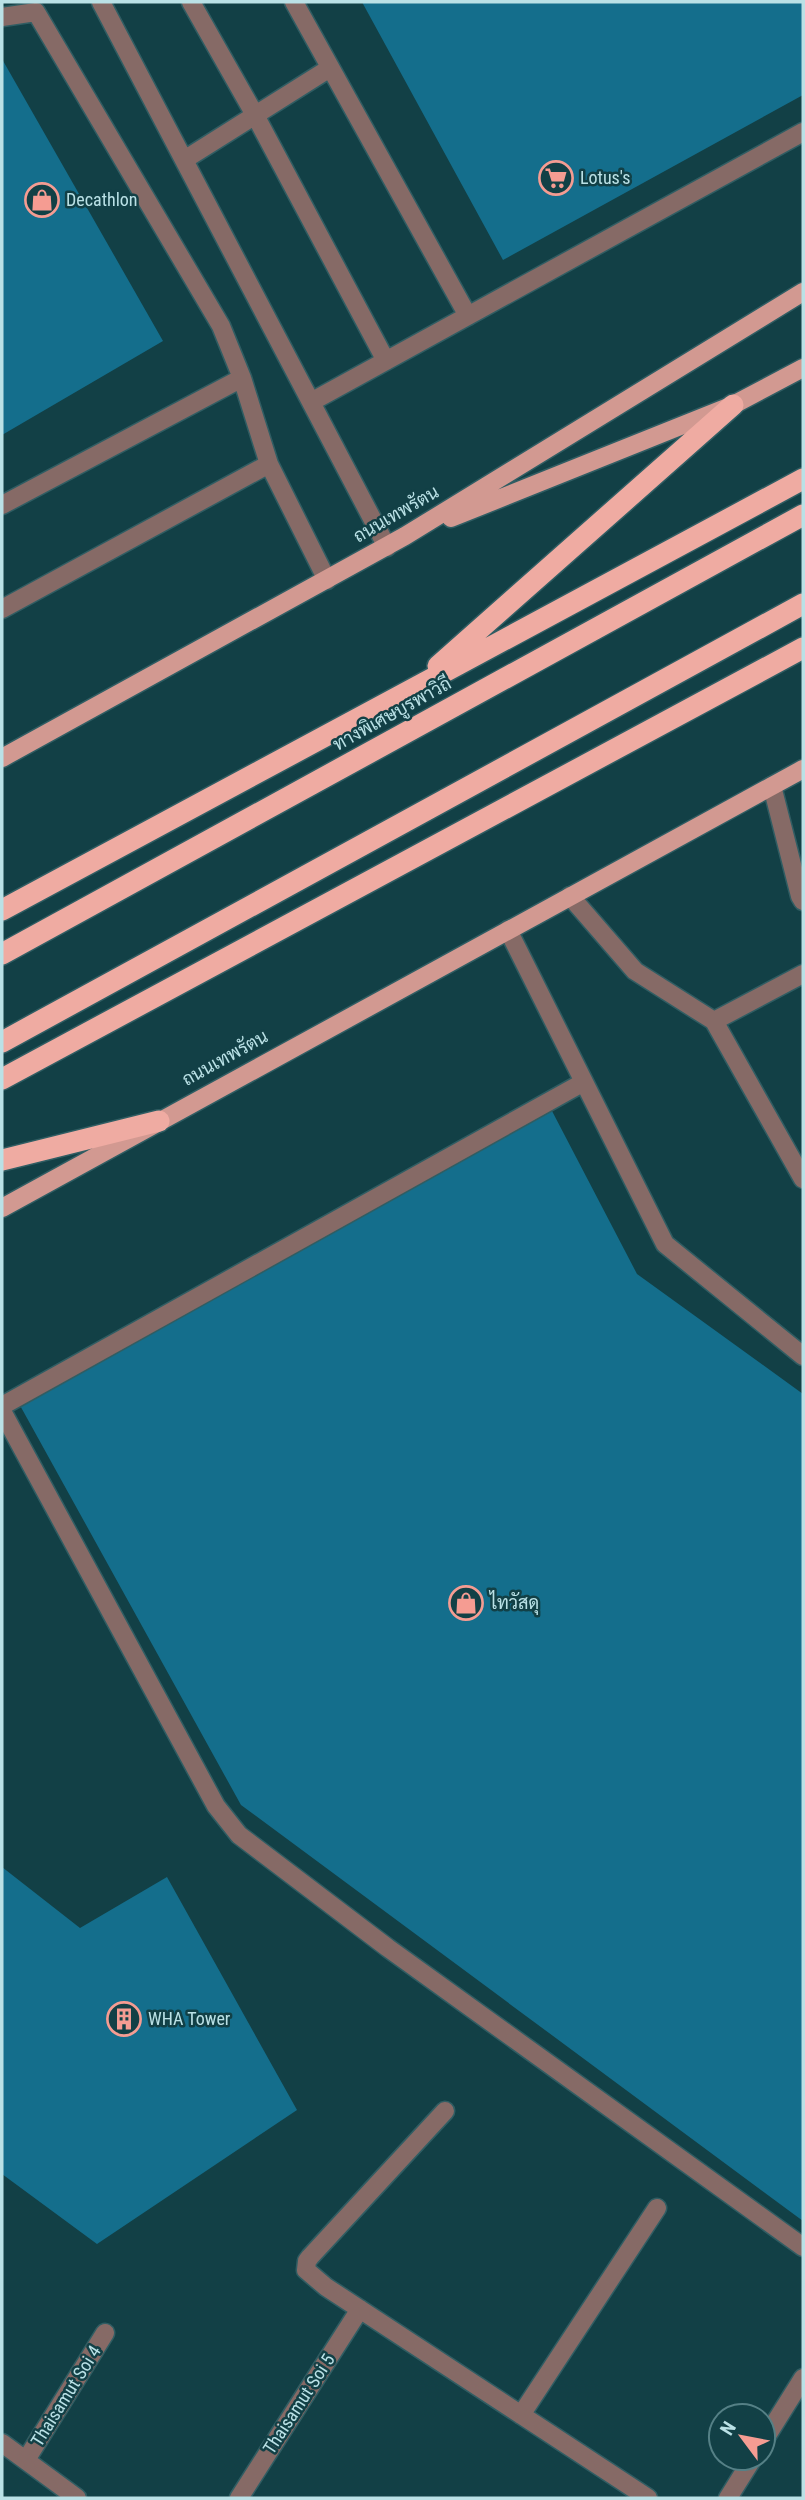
<svg xmlns="http://www.w3.org/2000/svg" width="805" height="2500" viewBox="0 0 805 2500" font-family="'Roboto Condensed',Sarabun,sans-serif">
  <rect width="100%" height="100%" fill="#124046"/>
  <path fill="#146e8c" d="M362,2H803V95L503,260Z
    M2,59L163,341L2,435Z
    M552,1111L637,1274L803,1394V2221L241,1805L17,1400Z
    M2,1867L80,1928L167,1877L297,2110L97,2244L2,2174Z"/>
  <g fill="none" stroke-linecap="round" stroke-linejoin="round">
    <g stroke="#305d63" stroke-width="21">
      <path id="minor" d="M101,2L387,547
        M191,2L255,115L386,361
        M294,2L468,316
        M2,17L36,12L221,326L242,378L269,464L327,580
        M184,160L330,68
        M311,402L803,132
        M2,505L242,378
        M2,609L269,464
        M772,786L800,896L803,901
        M570,896L635,971L714,1021L803,974
        M508,930L665,1244L803,1356
        M714,1021L803,1179
        M2,1406L584,1082
        M2,1411L216,1806L239,1835L388,1948L803,2247
        M445,2111L310,2257L307,2261L306,2270L326,2287L648,2498
        M521,2415L657,2208
        M763,2442L803,2378
        M2,2443L77,2498
        M26,2460L105,2333
        M239,2498L360,2309
        M728,2498L753,2458"/>
    </g>
    <g stroke="#305d63" stroke-width="21">
      <path id="major" d="M451,518L733,405L803,368
        M2,758L405,536L803,292
        M2,1208L803,769"/>
    </g>
    <g stroke="#305d63" stroke-width="24">
      <path id="highway" d="M438,666L733,405
        M2,910L803,479
        M2,954L803,515
        M2,1042L803,604
        M2,1079L803,648
        M2,1160L159,1121"/>
    </g>
    <use href="#minor" stroke="#866a66" stroke-width="18"/>
    <use href="#major" stroke="#d29991" stroke-width="18"/>
    <use href="#highway" stroke="#efaba2" stroke-width="21"/>
  </g>
  <defs>
    <g id="supermarket-ring" transform="scale(1.75)"><circle r="9.5" fill="#124046" stroke="#f59c92" stroke-width="1.5"/><path d="M-6-5.5h2.5l.6 2H6L4.5 2H-2.5L-4.4-4H-6ZM-1.5 3.2a1.3 1.3 0 1 0 .1 0ZM3 3.2a1.3 1.3 0 1 0 .1 0Z" fill="#f59c92"/></g>
    <g id="shop-ring" transform="scale(1.75)"><circle r="9.5" fill="#124046" stroke="#f59c92" stroke-width="1.5"/><path d="M-5-2.5h2.3a2.7 3.5 0 0 1 5.4 0H5L5.5 6h-11ZM-1.5-2.5h3a1.5 2.3 0 0 0-3 0Z" fill="#f59c92"/></g>
    <g id="building-ring" transform="scale(1.75)"><circle r="9.5" fill="#124046" stroke="#f59c92" stroke-width="1.5"/><path d="M-4-6H4V6H1V3H-1V6H-4ZM-2.5-4.3h1.7v1.8h-1.7ZM.8-4.3h1.7v1.8H.8ZM-2.5-1h1.7V.8h-1.7ZM.8-1h1.7V.8H.8Z" fill="#f59c92"/></g>
  </defs>
  <g fill-rule="evenodd">
    <use href="#supermarket-ring" x="556" y="178"/>
    <use href="#shop-ring" x="42" y="200"/>
    <use href="#shop-ring" x="466" y="1603"/>
    <use href="#building-ring" x="124" y="2019"/>
  </g>
  <g text-anchor="middle" stroke-width="5" stroke-linejoin="round" paint-order="stroke">
    <g font-size="18" fill="#bae1e6" stroke="#124046" text-anchor="start">
      <text x="580" y="184">Lotus's</text>
      <text x="66" y="206">Decathlon</text>
      <text x="490" y="1609">ไทวัสดุ</text>
      <text x="148" y="2025">WHA Tower</text>
    </g>
    <g font-size="18" fill="#bae1e6" stroke="#124046">
      <text transform="translate(396 514) rotate(-30)" y="6">ถนนเทพรัตน</text>
      <text transform="translate(392 714) rotate(-29)" y="6">ทางพิเศษบูรพาวิถี</text>
      <text transform="translate(225 1058) rotate(-29)" y="6">ถนนเทพรัตน</text>
      <text transform="translate(66 2396) rotate(-58)" y="6">Thaisamut Soi 4</text>
      <text transform="translate(299 2404) rotate(-57)" y="6">Thaisamut Soi 5</text>
    </g>
  </g>
  <rect width="805" height="2500" fill="none" stroke="#bae1e6" stroke-width="7"/>
  <g transform="translate(742 2437) rotate(302)"><circle r="33" fill="#124046" stroke="#558086" stroke-width="2"/>
  <path d="M0-5L12 26L0 18L-12 26Z" fill="#f59c92"/>
  <text y="-10" font-size="19" font-weight="bold" text-anchor="middle" fill="#bae1e6">N</text>
  </g>
</svg>
